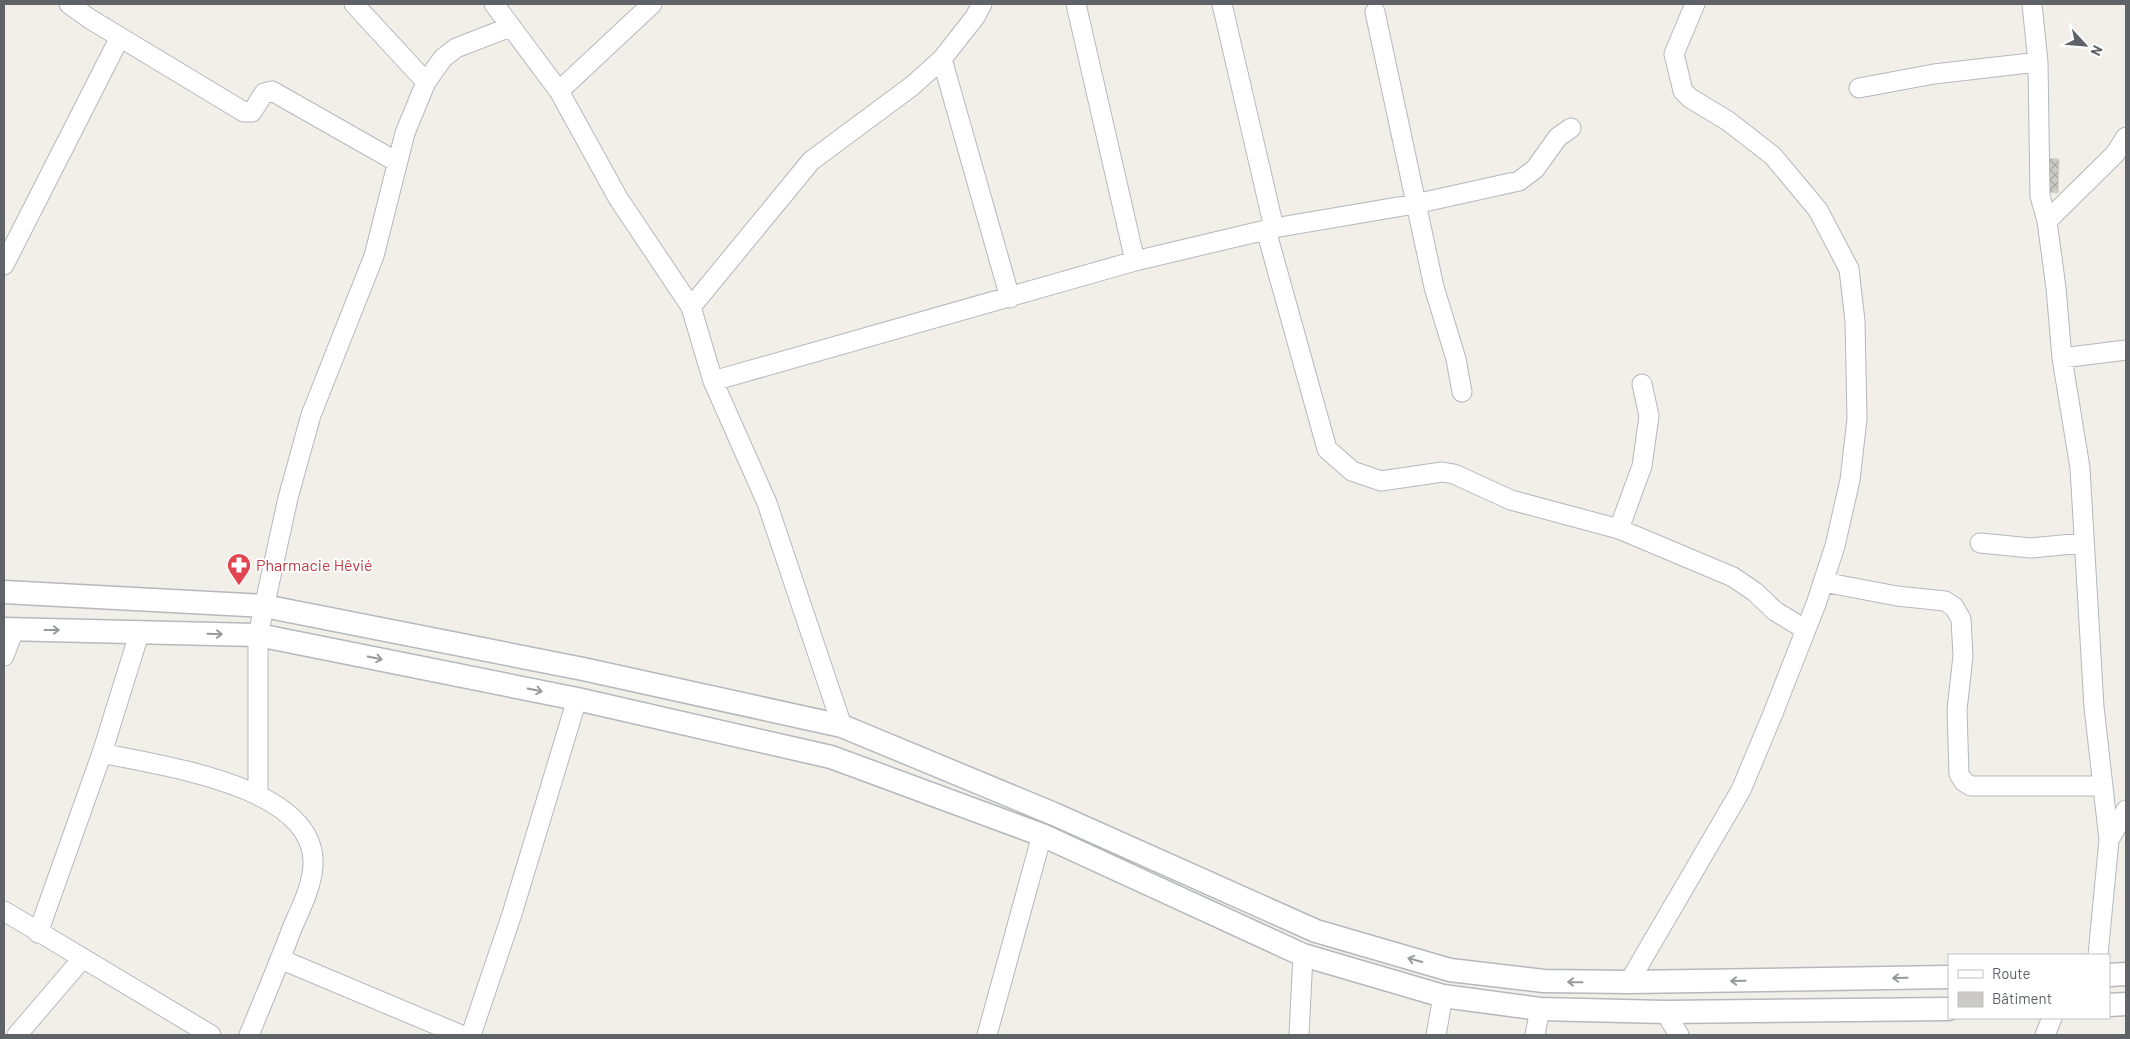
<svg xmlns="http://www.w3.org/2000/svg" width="2130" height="1039" viewBox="0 0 2130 1039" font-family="Barlow,sans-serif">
  <defs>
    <pattern id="building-cross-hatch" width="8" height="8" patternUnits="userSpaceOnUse" patternTransform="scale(1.25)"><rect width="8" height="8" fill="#cccac5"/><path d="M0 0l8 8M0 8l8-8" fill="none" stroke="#a9a8a4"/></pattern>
  </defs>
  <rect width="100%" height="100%" fill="#f1efe8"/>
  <path fill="url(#building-cross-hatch)" stroke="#d6d1c6" d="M2043,158L2059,159L2058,193L2042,192Z"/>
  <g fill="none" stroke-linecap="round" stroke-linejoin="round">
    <g stroke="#b5b8bc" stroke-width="21">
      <path id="minor" d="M69,4L90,19L244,112H252L264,93L272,91L397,162
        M354,4L426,82
        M494,4L559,91L618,198L691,307L713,381L767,503L842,726
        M1076,4L1135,261
        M1222,4L1274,228
        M2032,4L2038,62L2040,196L2047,221L2056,288L2062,358L2080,468L2094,707L2109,840L2098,955
        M1375,12L1434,287L1456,359L1462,392
        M942,59L1010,298
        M1859,88L1934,74L2038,62
        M559,91L652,4
        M2047,221L2115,154L2126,137
        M1266,230L1327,449L1352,471L1381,481L1442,472L1454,474L1511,500L1619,529L1733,577L1755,592L1775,611L1806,630
        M4,265L120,37
        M691,307L811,161L912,86L942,59L975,17L982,4
        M2062,358L2126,350
        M713,381L1135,261L1274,228L1415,204L1519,181L1535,169L1558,137L1571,128
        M1619,529L1642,466L1649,416L1642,384
        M1980,543L2031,548L2083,543
        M1823,582L1897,596L1945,601L1954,607L1961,619L1963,656L1957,710L1959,774L1964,782L1971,786H2102
        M4,656L14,630
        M102,753C159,766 317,785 313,865C312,886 301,908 293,926C279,963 264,999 249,1035
        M258,794V635L288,498L311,415L374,256L405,133L426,82L443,58L456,48L510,27
        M2109,840L2126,810
        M4,911L211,1035
        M38,933L102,753L140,631
        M280,959L461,1035
        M1629,982L1741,790L1772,716L1816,604L1835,546L1850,480L1857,419L1855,321L1849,269L1818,210L1773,156L1728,121L1690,98L1683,91L1674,54L1695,4
        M1665,1012L1679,1035
        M17,1035L82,959
        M471,1035L512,914L577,699
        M987,1035L1042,835
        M1299,1035L1303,955
        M1436,1035L1443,996
        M1535,1035L1540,1009
        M2045,1035L2052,1018"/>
    </g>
    <g stroke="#b5b8bc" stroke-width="25">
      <path id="tertiary" d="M4,592L264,606L583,669L842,726L1054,814L1316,931L1450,970L1544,981L1629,982L1949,977
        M4,629L258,635L577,699L831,757L1042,835L1303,955L1443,996L1540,1009L1665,1012L1949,1009
        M2109,975L2126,974
        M2109,1005L2126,1004"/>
    </g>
    <use href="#minor" stroke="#fff" stroke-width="19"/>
    <use href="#tertiary" stroke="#fff" stroke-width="22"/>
  </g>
  <defs><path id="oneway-shaft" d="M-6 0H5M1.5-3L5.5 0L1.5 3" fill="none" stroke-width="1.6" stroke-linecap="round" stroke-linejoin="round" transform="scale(1.25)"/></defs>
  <g stroke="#979a9d">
    <use href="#oneway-shaft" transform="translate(52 630)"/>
    <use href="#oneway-shaft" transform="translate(215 634) rotate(2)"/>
    <use href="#oneway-shaft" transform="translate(375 658) rotate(11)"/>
    <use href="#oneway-shaft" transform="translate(535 690) rotate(11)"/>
    <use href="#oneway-shaft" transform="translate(1415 960) rotate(-164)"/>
    <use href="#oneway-shaft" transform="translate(1900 978) rotate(179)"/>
    <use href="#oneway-shaft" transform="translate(1738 981) rotate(179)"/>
    <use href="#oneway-shaft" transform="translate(1575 982) rotate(-179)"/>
  </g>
  <defs>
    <g id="pharmacy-pin" transform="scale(1.25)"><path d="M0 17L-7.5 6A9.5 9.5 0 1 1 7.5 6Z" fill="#e0444e" stroke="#fff"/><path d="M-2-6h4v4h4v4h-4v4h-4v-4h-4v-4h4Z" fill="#fff"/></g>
  </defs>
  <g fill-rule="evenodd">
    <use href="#pharmacy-pin" x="239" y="565"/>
  </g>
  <g text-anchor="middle" stroke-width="4" stroke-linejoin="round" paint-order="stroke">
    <g font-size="16" fill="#be3a42" stroke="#fff" text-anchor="start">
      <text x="256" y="571">Pharmacie Hêvié</text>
    </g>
  </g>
  <rect width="2130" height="1039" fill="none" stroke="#5f6368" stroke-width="10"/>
  <rect x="1948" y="954" width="162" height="65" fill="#ffffff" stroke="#bfc1c3"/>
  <rect x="1958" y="970" width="25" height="8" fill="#ffffff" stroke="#bfc1c3"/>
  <text x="1992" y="979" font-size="15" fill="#5f6368">Route</text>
  <rect x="1958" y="992" width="25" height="15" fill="#cccac5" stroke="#bfc1c3"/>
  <text x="1992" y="1004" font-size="15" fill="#5f6368">Bâtiment</text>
  <g transform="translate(2085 45) rotate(116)" stroke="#ffffff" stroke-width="4" paint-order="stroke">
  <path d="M0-4L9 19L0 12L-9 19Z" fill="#5f6368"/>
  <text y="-8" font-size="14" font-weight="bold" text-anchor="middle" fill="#5f6368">N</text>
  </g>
</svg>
